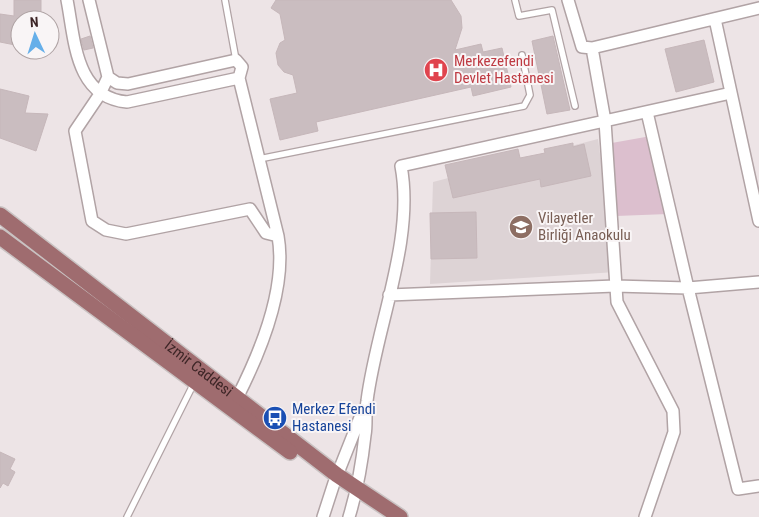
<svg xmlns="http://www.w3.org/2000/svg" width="759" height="517" viewBox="0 0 759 517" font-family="'Roboto Condensed',sans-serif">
  <rect width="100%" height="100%" fill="#ede4e6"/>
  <path fill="#ddd3d5" d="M598,139L616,272L430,284L433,182Z"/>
  <path fill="#dcbfce" d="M651,136L668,214L616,216L606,144Z"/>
  <path fill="#cabdc0" stroke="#c6b7ba" d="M14,0H41V20H20V46L0,42V14L14,16Z
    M276,0H451L461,16L462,28L455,50L481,44L483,52L502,48L511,87L473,96L471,87L316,122L318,131L280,140L270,99L297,93L293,75L284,72L278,65L276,53L280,43L285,40L280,14L271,8Z
    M90,36L93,48L84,50L81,39Z
    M553,36L570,110L547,114L532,41Z
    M704,40L714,82L676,92L665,49Z
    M0,89L29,96L25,113L48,114L36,151L0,138Z
    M573,143V147L584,144L591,176L541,187L540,179L453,198L445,165L518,149L520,158L545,153L544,149Z
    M476,212L477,258L431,259L430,213Z
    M0,452L15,459L10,469L15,472L8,486L3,483L0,488Z"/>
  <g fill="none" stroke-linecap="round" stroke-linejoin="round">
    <g stroke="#b1a3a5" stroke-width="8">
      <path id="lane" d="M225,0L236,60
        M515,0L519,16L552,10L575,106
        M259,159L524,106L530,95L522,55
        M127,517L194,383"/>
    </g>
    <g stroke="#b1a3a5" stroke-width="14">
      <path id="street" d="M67,0C75,41 75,97 127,102L239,78
        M89,0L108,77L117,83L128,84L236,60L242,67L239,78L278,236L266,233L250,209L126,234L106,230L92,221L75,131L100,94L108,77
        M568,0L582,47L592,48L605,121L617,302L673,411L674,432L645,517
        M715,19L759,221
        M592,48L759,8
        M647,112L688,288L759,282
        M389,295L615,286L688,288L738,489L759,486
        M237,398C260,353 287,287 278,236
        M323,517L334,483L363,410
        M349,517C357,491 362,463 365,435C367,424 365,413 367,401C376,327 415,240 401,166L731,93"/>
    </g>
    <g stroke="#c9c2c2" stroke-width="18">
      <g id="primary">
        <path id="s1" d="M0,215L337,475L400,517"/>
        <path d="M0,237L290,452"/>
      </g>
    </g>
    <use href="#lane" stroke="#fff" stroke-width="5.5"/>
    <use href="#street" stroke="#fff" stroke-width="11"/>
    <use href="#primary" stroke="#9f6c6f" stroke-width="15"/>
  </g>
  <defs>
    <g id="hospital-disc" transform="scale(1.25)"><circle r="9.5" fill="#e0444e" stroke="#f9f5f6"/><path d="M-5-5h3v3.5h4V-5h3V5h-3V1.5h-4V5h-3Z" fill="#fff"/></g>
    <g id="school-disc" transform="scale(1.25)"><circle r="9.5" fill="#8d6e63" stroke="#f9f5f6"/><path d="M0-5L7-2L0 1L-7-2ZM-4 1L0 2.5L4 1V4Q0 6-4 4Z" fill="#fff"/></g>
    <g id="bus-disc" transform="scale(1.25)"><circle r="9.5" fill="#1a4fb4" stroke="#f9f5f6"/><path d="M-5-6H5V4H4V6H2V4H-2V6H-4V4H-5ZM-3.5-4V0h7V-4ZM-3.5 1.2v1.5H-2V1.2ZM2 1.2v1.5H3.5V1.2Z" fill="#fff"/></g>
  </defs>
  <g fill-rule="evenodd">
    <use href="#hospital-disc" x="436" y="70"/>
    <use href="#school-disc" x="521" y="227"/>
    <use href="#bus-disc" x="275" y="418"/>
  </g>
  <g text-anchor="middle" stroke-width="4" stroke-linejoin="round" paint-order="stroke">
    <g font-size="15" fill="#be3a42" stroke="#f9f5f6" text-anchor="start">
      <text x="454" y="66">Merkezefendi<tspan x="454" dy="17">Devlet Hastanesi</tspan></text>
    </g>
    <g font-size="15" fill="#785e54" stroke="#f9f5f6" text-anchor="start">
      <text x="538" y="223">Vilayetler<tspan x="538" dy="17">Birliği Anaokulu</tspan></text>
    </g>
    <g font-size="15" fill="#3d2526" stroke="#f9f5f6">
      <text dy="5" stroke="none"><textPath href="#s1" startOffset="251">İzmir Caddesi</textPath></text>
    </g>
    <g font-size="15" fill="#164399" stroke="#f9f5f6" text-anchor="start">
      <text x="292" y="414">Merkez Efendi<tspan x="292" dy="17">Hastanesi</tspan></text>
    </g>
  </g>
  <g transform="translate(35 35) rotate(356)"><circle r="24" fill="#f9f5f6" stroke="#aea2a3"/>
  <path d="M0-4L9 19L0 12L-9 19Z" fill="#66afe9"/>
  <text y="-8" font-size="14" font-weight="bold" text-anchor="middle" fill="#3d2526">N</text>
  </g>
</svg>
